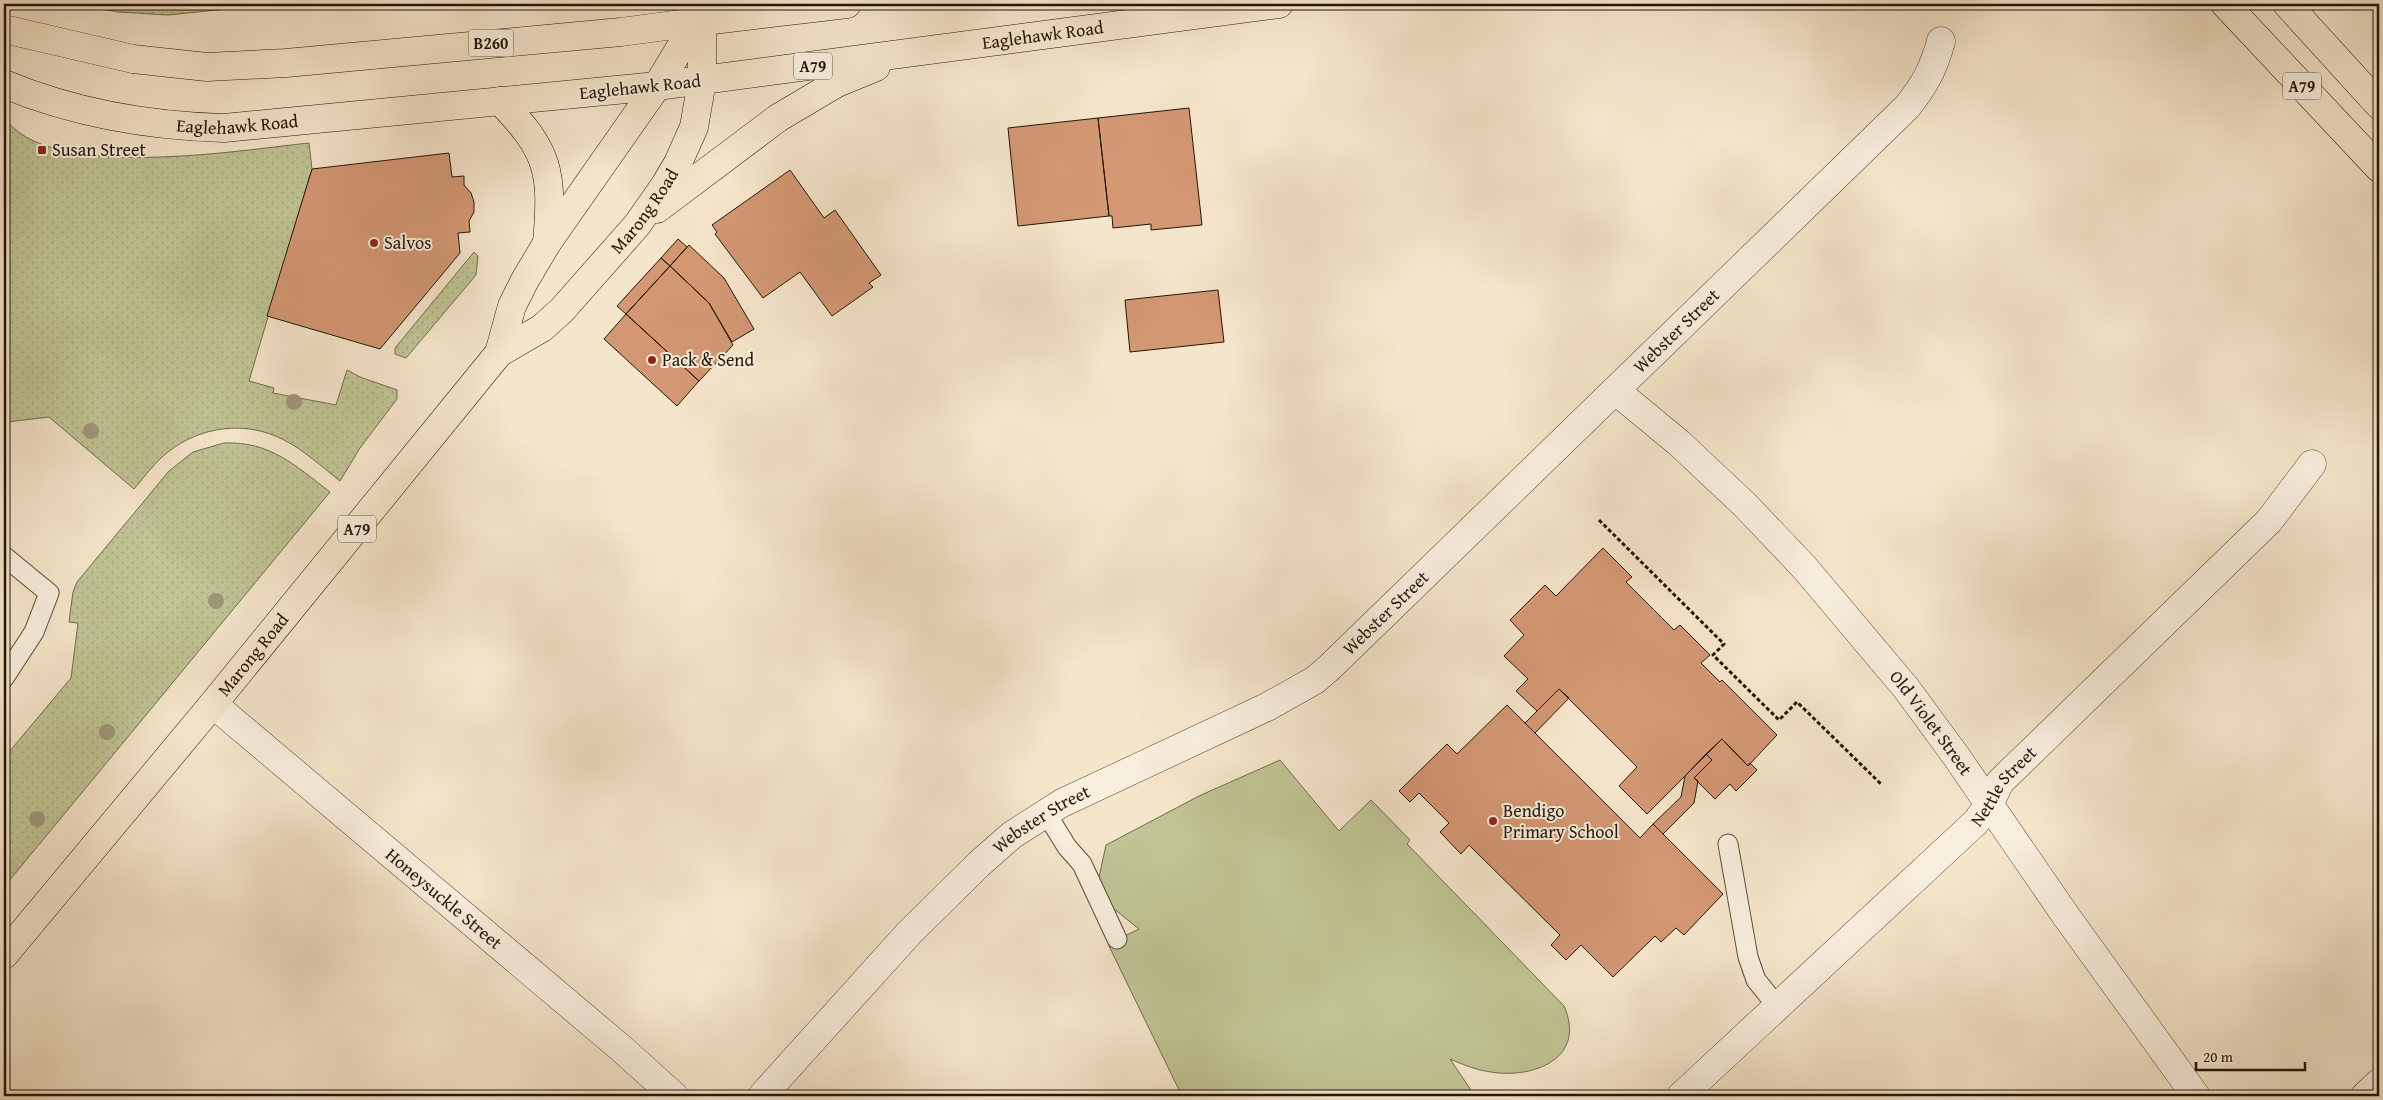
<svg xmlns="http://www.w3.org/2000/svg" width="2383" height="1100" viewBox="0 0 2383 1100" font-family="'Gentium Book Plus',serif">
  <defs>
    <pattern id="grass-dots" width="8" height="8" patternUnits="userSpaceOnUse" patternTransform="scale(1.25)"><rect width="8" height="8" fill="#c0c394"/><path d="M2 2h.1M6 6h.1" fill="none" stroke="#a5a77e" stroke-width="1.8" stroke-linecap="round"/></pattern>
  </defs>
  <rect width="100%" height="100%" fill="#f5e5ca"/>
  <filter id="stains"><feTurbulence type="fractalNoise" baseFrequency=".004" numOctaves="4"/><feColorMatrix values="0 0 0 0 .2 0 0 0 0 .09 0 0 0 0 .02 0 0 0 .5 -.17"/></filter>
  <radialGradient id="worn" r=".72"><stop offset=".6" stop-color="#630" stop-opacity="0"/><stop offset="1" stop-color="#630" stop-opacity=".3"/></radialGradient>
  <path fill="url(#grass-dots)" stroke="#716c4e" d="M95,4H276L168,15L118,12L96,8Z
    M4,117C47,183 240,150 309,143L312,169L249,381L274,388L273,393L336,405L347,370L360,377L397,390V399L360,448L340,481C322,467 304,450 284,440C246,420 201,426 168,452C155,462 145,476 134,489L49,417L7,422L4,426Z
    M474,252L478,256L476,275L406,358L395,354V348Z
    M224,443C270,441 296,466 330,492L4,887V758L71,678L78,623L69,622L73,592L77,582L169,471L193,452Z"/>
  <path fill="#c0c394" stroke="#716c4e" d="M1280,760L1339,831L1371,800L1410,840L1407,844L1564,1006C1587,1058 1534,1079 1491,1072C1476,1070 1464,1065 1450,1059L1475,1096H1182L1108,944L1139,929L1114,909L1098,882L1106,845L1199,796Z"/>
  <path fill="#d39773" stroke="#221608" d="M1189,108L1202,225L1151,230V224L1113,228L1112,216H1109L1098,118Z
    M1098,118L1109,216L1018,226L1008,128Z
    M449,153L452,177L464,176V185L471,193L474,202V212L469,221L470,232L458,233L460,253L380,349L267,316L312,169Z
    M790,170L824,218L835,210L881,275L869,283L873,287L832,316L800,272L763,298L715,234L717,232L712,225Z
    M678,239L687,247L670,266L661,258Z
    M689,245L724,278L754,329L732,342L709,303L670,266Z
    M661,258L670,266L626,314L617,306Z
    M670,266L709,303L733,345L699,381L626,314Z
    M1218,290L1224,342L1130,352L1125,300Z
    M626,314L699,381L677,406L604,339Z
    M1603,548L1632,577L1626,582L1674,630L1680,625L1710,655L1701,663L1720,682L1722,680L1777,735L1748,766L1722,739L1647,814L1619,786L1637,767L1559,689L1537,711L1516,691L1528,679L1504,656L1524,635L1510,620L1545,585L1556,596Z
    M1559,689L1569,698L1535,733L1525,723Z
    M1507,705L1640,838L1653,824L1723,894L1684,935L1676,928L1661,942L1655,936L1613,977L1581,945L1566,960L1551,945L1560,935L1469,845L1461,854L1440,832L1449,823L1419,793L1410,802L1399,791L1447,744L1457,754Z
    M1722,739L1748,766L1750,763L1757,770L1736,791L1730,784L1715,799L1694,778L1712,760L1706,754Z
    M1706,754L1712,760L1694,778L1698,781L1694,803L1663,834L1653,824L1681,797L1685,776Z"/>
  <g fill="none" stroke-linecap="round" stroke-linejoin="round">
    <g stroke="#574a38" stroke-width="21">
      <path id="lane" d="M4,556L49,593L34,632L4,678
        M1046,813L1067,847L1082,864L1117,939
        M1728,844L1748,957L1756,980L1777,1006"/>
    </g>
    <g stroke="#574a38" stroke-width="29">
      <g id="street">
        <path id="s1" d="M1616,391L1679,443L1745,505L1804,567L1906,688L1956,756L2066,916L2196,1096"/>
        <path id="s2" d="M213,704L622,1049L674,1096"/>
        <path id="s3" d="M762,1096L909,933L979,864L1012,835L1062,803L1267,707L1315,680L1330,667L1907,107C1924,86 1934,68 1941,41"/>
        <path id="s4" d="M1681,1096L1976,822L1990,803L2000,782L2269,521L2312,464"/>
        <path d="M2365,1096L2379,1083"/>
      </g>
    </g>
    <g stroke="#221608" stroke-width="29">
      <g id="primary">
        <path d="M4,29L133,59L207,67L286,63L621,32L696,22"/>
        <path id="s5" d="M4,84C74,113 149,126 224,128L657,86"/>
        <path d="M500,101C550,152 553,173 547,243"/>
      </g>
    </g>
    <g stroke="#221608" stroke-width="29">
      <g id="highway">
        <path d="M2225,4L2379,168"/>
        <path d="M2287,4L2379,105"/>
        <path id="s6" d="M657,86L1279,4"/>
        <path d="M657,209L778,118L837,83L876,67"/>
        <path d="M499,353L512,306L525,280L547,243L657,86L696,22L847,4"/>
        <path id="s7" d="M4,955L213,704L499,353L542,328L562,310L637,225L665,185L678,163L694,127L702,81V21"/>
      </g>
    </g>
    <path stroke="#221608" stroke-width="3" stroke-dasharray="4 2.5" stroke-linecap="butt" d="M1599,520L1724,644L1713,655L1779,720L1797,702L1882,785"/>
    <use href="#lane" stroke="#f8eedd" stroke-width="19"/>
    <use href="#street" stroke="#f8eedd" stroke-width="28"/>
    <use href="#primary" stroke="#f5e5ca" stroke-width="28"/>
    <use href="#highway" stroke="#f5e5ca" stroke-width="28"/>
  </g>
  <g fill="#9f957a">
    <circle cx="294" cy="402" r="8"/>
    <circle cx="91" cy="431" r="8"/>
    <circle cx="216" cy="601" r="8"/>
    <circle cx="107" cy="732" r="8"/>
    <circle cx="37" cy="819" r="8"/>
  </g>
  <g fill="#8f2418" stroke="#f8eedd" stroke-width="2">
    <rect x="37" y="145" width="10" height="10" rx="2.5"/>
    <circle cx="374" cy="243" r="5"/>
    <circle cx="652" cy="360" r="5"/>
    <circle cx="1493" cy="821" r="5"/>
  </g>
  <g text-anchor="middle" stroke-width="4" stroke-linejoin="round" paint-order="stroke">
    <g fill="#f8eedd" stroke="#625748" stroke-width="1">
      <rect x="468.5" y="29.5" width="45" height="27" rx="4"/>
      <rect x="794" y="52.5" width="38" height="27" rx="4"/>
      <rect x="2283" y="72.5" width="38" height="27" rx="4"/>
      <rect x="338" y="515.5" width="38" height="27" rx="4"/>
    </g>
    <g font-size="16" font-weight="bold" fill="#221608">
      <text x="491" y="49">B260</text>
      <text x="813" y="72">A79</text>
      <text x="2302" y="92">A79</text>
      <text x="357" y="535">A79</text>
    </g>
    <g font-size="18" fill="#221608" stroke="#f8eedd">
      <text dy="6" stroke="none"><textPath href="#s6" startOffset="389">Eaglehawk Road</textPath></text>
      <text transform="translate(640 87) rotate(-6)" y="6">Eaglehawk Road</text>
      <text dy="6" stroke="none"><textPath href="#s5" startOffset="239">Eaglehawk Road</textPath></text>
      <text dy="6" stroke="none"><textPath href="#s7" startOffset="985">Marong Road</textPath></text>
      <text dy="6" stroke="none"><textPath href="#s3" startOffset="1205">Webster Street</textPath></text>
      <text dy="6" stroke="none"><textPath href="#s3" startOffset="800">Webster Street</textPath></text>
      <text dy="6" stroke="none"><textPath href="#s7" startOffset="390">Marong Road</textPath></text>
      <text dy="6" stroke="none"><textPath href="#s1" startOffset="459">Old Violet Street</textPath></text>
      <text dy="6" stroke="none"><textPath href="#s4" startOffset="448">Nettle Street</textPath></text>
      <text dy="6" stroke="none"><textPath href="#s3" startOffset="395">Webster Street</textPath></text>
      <text dy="6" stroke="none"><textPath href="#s2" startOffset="302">Honeysuckle Street</textPath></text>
    </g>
    <g font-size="18" fill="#221608" stroke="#f8eedd" text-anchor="start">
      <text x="52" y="156">Susan Street</text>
      <text x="384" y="249">Salvos</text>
      <text x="662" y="366">Pack &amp; Send</text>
      <text x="1503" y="817">Bendigo<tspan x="1503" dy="21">Primary School</tspan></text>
    </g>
  </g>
  <rect width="2383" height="1100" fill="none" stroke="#f5e5ca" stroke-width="20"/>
  <rect x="5" y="5" width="2373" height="1090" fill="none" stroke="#221608" stroke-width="2.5"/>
  <rect x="10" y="10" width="2363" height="1080" fill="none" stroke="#221608"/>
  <path d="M2196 1062v8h109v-8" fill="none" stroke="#221608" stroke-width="2.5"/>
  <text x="2203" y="1062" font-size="15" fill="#221608" stroke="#f8eedd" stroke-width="4" paint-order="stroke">20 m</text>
  <rect width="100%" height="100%" filter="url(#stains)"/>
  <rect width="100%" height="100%" fill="url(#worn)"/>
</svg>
